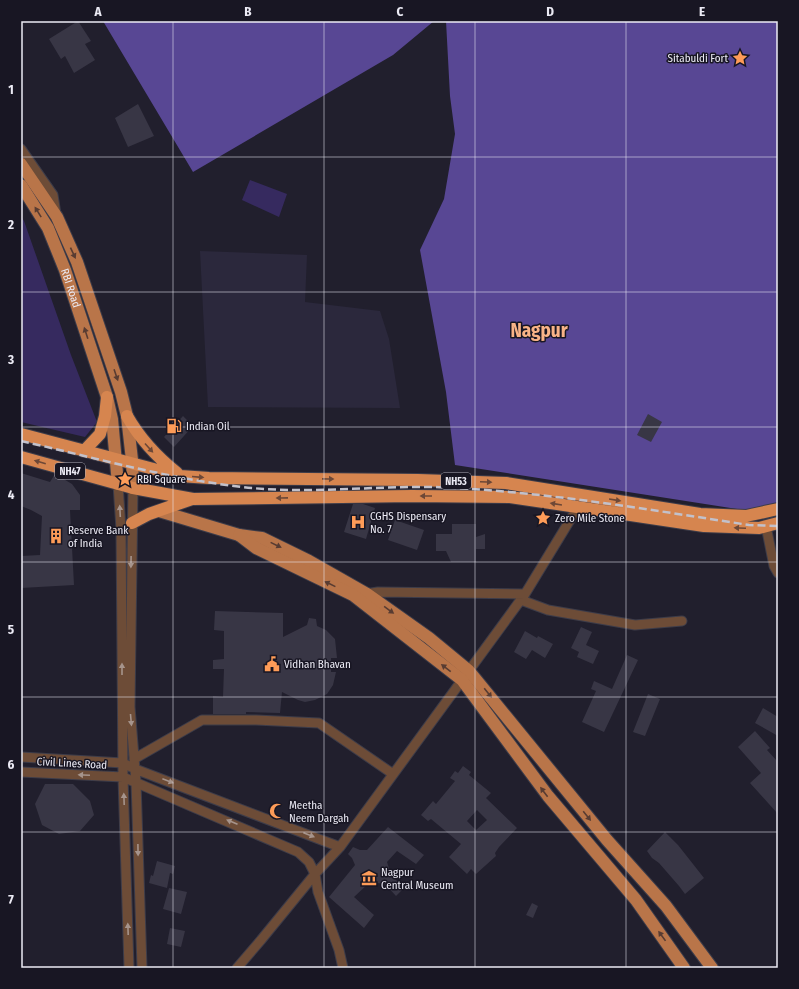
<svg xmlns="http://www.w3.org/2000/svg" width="799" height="989" viewBox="0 0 799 989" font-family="'Fira Sans Condensed',sans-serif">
  <rect width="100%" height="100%" fill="#211f2d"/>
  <path fill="#2b283c" d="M200,251L307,255L305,302L380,311L389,339L400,408L208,407Z"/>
  <path fill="#362a5f" d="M250,180L287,194L279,217L242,200Z
    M21,216L24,221L71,355L97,422L85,437L21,422Z"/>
  <path fill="#584794" d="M103,21H434L393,55L193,172Z
    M446,21H778V509L753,510L737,509L455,465L446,392L420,250L444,199L455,134L450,96Z"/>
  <path fill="#383645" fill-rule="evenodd" d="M78,21L91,41L85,44L95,60L74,73L65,56L61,59L49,39Z
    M138,104L154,136L128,147L115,118Z
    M648,414L662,422L651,442L637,435Z
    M183,416L193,426L174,447L164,437Z
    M21,473L50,482L55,474L72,484L80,495V510H70L74,585L21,588V556L40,555L42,516L31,510L21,506Z
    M353,504H363L375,508L366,539L344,532Z
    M395,520L424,530L417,550L388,540Z
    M452,524H476V537L485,534V549H476V562H451L446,551H436V534H452Z
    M215,611L283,613V637L307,625L309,618L316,619L317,626L326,630L335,639L337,658H331V672H336L333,685L327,694L315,700L305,702L298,700L282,692L280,713L246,712V714H213V696L223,697L224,669H213V660L224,659V631L214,630Z
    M581,627L592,632L586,645L599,651L593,664L577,657L579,652L571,648Z
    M525,631L537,638L538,636L553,644L545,658L532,650L526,659L514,652Z
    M627,655L638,660L604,732L582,722L596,691L591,689L594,681L612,689Z
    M648,694L660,699L645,736L633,732Z
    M763,708L778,717V736L755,723Z
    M755,731L770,748L767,750L778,762V814L750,783L761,773L738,747Z
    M463,766L471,772L469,775L491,793L486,798L517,828L499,847L495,853L496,856L476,874L471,869L467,874L449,857L461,844L431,819L428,821L421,815L433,801L436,804L455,781L450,778L455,771L458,773ZM477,810L487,820L476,830L467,821Z
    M45,784H73L90,801L94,815L80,831L59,834L42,825L35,804Z
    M388,827L424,855L416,864L397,851L387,862L391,875L404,888L396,896L385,884L370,882L354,897L374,915L364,928L329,897L355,865L352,858L348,854L353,847L360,850H367Z
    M665,832L678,845L704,878L685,894L679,886L659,863L652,858L647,851Z
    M157,861L175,866L173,874L170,873L167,888L149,883L151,875L153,876Z
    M169,888L187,892L181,914L163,909Z
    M532,903L538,906L533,918L526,915Z
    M170,928L185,931L181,947L167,944Z"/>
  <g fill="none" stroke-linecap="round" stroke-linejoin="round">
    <g stroke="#3d3c49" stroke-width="11">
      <path id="minor" d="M21,149L53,195L56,214
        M118,484L121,529L123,777L129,968
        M133,488L130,707L136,782L142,968
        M766,526L774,566L778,573
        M365,594L378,592L525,594
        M521,600L548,610L635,625L682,621
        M21,757L123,763L135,769L340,847
        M134,759L202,720H256L319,723L393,774
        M21,772L123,777L298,852L309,862L315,874L318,892L339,950L343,968
        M237,968L261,940L315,874L340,847L525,594L578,507"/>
    </g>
    <g stroke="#3d3c49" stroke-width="14">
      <g id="major">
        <path d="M21,164L57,217L77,262L121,392L127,416L132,460L133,488"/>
        <path id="s1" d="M21,185L48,228L65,270L107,397L112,419L118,484"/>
        <path d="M159,511L239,535L262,538L309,561L367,594L429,638L469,671L607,840L666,906L712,968"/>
        <path d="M239,535L256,548L353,595L462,680L548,796L636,900L684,968"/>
      </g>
    </g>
    <g stroke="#3d3c49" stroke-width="14">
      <path id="highway" d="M127,416C140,439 157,457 177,473
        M21,434L180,476L209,478L418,480L506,483L700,514L746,516L778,509
        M84,451L100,434L105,416L107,397
        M21,457L133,488L193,499L412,496L510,497L704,526L759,528L778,523
        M132,523L149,514L192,499"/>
    </g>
    <use href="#minor" stroke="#6d4c37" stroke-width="9"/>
    <use href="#major" stroke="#b97549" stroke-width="12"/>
    <use href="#highway" stroke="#d6854f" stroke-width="12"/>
    <path stroke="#c2c1cb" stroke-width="2.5" stroke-dasharray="8 4" stroke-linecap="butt" d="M21,441C92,457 162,477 234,486C300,495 367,486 434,487C540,491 645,509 749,525L778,526"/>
  </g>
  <defs><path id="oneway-solid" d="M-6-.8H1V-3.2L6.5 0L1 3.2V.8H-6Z"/></defs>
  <g fill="#583c32">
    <use href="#oneway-solid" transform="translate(38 212) rotate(-122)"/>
    <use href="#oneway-solid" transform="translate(73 253) rotate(65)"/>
    <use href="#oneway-solid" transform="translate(86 333) rotate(-108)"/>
    <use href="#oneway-solid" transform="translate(116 375) rotate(71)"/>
    <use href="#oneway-solid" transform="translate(276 545) rotate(26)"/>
    <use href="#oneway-solid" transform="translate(330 584) rotate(-154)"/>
    <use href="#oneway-solid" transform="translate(389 610) rotate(36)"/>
    <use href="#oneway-solid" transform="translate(446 668) rotate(-142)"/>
    <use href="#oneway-solid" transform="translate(488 693) rotate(51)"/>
    <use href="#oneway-solid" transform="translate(544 792) rotate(-127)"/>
    <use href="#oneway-solid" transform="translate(587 816) rotate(51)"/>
    <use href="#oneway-solid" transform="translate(662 936) rotate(-126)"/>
  </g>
  <g fill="#6d4837">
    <use href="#oneway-solid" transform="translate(149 448) rotate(48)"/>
    <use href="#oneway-solid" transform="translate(40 462) rotate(-164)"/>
    <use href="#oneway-solid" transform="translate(198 477) rotate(5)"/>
    <use href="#oneway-solid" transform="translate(328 479) rotate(1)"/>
    <use href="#oneway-solid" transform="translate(486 482) rotate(2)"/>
    <use href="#oneway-solid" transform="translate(426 496) rotate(-180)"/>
    <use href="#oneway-solid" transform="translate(282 498) rotate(179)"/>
    <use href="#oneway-solid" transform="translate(615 500) rotate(9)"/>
    <use href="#oneway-solid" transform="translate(556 504) rotate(-171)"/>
    <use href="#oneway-solid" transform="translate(740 528) rotate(-178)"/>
  </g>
  <g fill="#a6948c">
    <use href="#oneway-solid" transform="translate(120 511) rotate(-93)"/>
    <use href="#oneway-solid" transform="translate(131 562) rotate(91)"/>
    <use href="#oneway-solid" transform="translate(122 669) rotate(-90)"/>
    <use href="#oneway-solid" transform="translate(131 720) rotate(85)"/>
    <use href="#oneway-solid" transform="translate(84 775) rotate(-177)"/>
    <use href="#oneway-solid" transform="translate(168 781) rotate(21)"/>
    <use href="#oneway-solid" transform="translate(124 799) rotate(-92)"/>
    <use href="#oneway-solid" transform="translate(232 822) rotate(-157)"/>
    <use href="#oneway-solid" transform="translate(309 835) rotate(21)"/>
    <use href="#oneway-solid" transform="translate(138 850) rotate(89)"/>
    <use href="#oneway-solid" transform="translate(128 929) rotate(-92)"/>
  </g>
  <path fill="none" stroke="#ecebf5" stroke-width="1" stroke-opacity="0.55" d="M173,21V968M324,21V968M475,21V968M626,21V968M21,157H778M21,292H778M21,427H778M21,562H778M21,697H778M21,832H778"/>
  <defs>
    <g id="sight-bare" transform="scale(1.2)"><path d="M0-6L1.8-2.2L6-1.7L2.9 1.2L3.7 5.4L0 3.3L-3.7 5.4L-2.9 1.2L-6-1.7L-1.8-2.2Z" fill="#fe9c58" stroke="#181623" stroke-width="2.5" paint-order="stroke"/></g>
    <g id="fuel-bare" transform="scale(1.2)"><path d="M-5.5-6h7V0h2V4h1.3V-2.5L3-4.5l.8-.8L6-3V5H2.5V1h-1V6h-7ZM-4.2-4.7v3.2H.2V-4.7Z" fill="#fe9c58" stroke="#181623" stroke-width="2.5" paint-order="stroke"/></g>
    <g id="hospital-bare" transform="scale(1.2)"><path d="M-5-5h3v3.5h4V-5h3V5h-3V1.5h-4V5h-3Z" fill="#fe9c58" stroke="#181623" stroke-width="2.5" paint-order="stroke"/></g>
    <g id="building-bare" transform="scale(1.2)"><path d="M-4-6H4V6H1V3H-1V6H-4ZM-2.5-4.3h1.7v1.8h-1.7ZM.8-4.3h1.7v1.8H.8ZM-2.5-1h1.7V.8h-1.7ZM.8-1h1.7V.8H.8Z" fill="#fe9c58" stroke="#181623" stroke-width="2.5" paint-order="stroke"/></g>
    <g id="civic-bare" transform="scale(1.2)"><path d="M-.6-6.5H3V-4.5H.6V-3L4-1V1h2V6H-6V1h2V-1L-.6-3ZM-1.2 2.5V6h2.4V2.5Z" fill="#fe9c58" stroke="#181623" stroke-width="2.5" paint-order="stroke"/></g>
    <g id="mosque-bare" transform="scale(1.2)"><path d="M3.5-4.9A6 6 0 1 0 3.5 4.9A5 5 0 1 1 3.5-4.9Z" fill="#fe9c58" stroke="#181623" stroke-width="2.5" paint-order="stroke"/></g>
    <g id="museum-bare" transform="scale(1.2)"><path d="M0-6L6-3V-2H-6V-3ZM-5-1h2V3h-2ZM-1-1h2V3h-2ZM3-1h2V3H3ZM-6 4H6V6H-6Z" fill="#fe9c58" stroke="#181623" stroke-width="2.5" paint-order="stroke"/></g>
  </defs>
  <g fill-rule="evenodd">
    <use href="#sight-bare" x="740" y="58"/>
    <use href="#fuel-bare" x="174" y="426"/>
    <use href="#sight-bare" x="125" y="479"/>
    <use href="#sight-bare" x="543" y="518"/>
    <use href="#hospital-bare" x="358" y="522"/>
    <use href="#building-bare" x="56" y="536"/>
    <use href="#civic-bare" x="272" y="664"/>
    <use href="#mosque-bare" x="277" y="811"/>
    <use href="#museum-bare" x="369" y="878"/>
  </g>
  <g text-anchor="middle" stroke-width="3" stroke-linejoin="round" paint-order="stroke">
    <g fill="#181623" stroke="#acabb6" stroke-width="1">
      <rect x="55" y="463" width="30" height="16" rx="3"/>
      <rect x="441" y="473" width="30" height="16" rx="3"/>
    </g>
    <g font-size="10" font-weight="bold" fill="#ecebf5">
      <text x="70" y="475">NH47</text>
      <text x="456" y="485">NH53</text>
    </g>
    <g font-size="11" fill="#ecebf5" stroke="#181623" text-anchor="start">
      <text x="728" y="62" text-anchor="end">Sitabuldi Fort</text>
      <text x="186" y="430">Indian Oil</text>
      <text x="137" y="483">RBI Square</text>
      <text x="370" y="520">CGHS Dispensary<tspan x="370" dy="13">No. 7</tspan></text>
      <text x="555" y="522">Zero Mile Stone</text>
      <text x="68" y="534">Reserve Bank<tspan x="68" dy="13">of India</tspan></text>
      <text x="284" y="668">Vidhan Bhavan</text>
      <text x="289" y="809">Meetha<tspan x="289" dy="13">Neem Dargah</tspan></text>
      <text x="381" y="876">Nagpur<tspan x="381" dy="13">Central Museum</tspan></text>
    </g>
    <g font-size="11" fill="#ecebf5" stroke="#181623">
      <text dy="4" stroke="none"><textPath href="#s1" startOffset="115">RBI Road</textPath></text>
      <text transform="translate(72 763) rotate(3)" y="4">Civil Lines Road</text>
    </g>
    <g font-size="19" font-weight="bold" fill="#f8b387" stroke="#181623">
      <text x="539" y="337">Nagpur</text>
    </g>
  </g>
  <rect width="799" height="989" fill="none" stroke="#181623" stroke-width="44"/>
  <rect x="22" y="22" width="755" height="945" fill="none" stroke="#ecebf5" stroke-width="1.5"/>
  <g font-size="13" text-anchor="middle" font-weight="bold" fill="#ecebf5">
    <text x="98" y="16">A</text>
    <text x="248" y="16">B</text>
    <text x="400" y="16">C</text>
    <text x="550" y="16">D</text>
    <text x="702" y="16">E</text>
    <text x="11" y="94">1</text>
    <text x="11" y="229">2</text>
    <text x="11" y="364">3</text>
    <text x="11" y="499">4</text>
    <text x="11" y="634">5</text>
    <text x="11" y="769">6</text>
    <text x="11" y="904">7</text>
  </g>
</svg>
